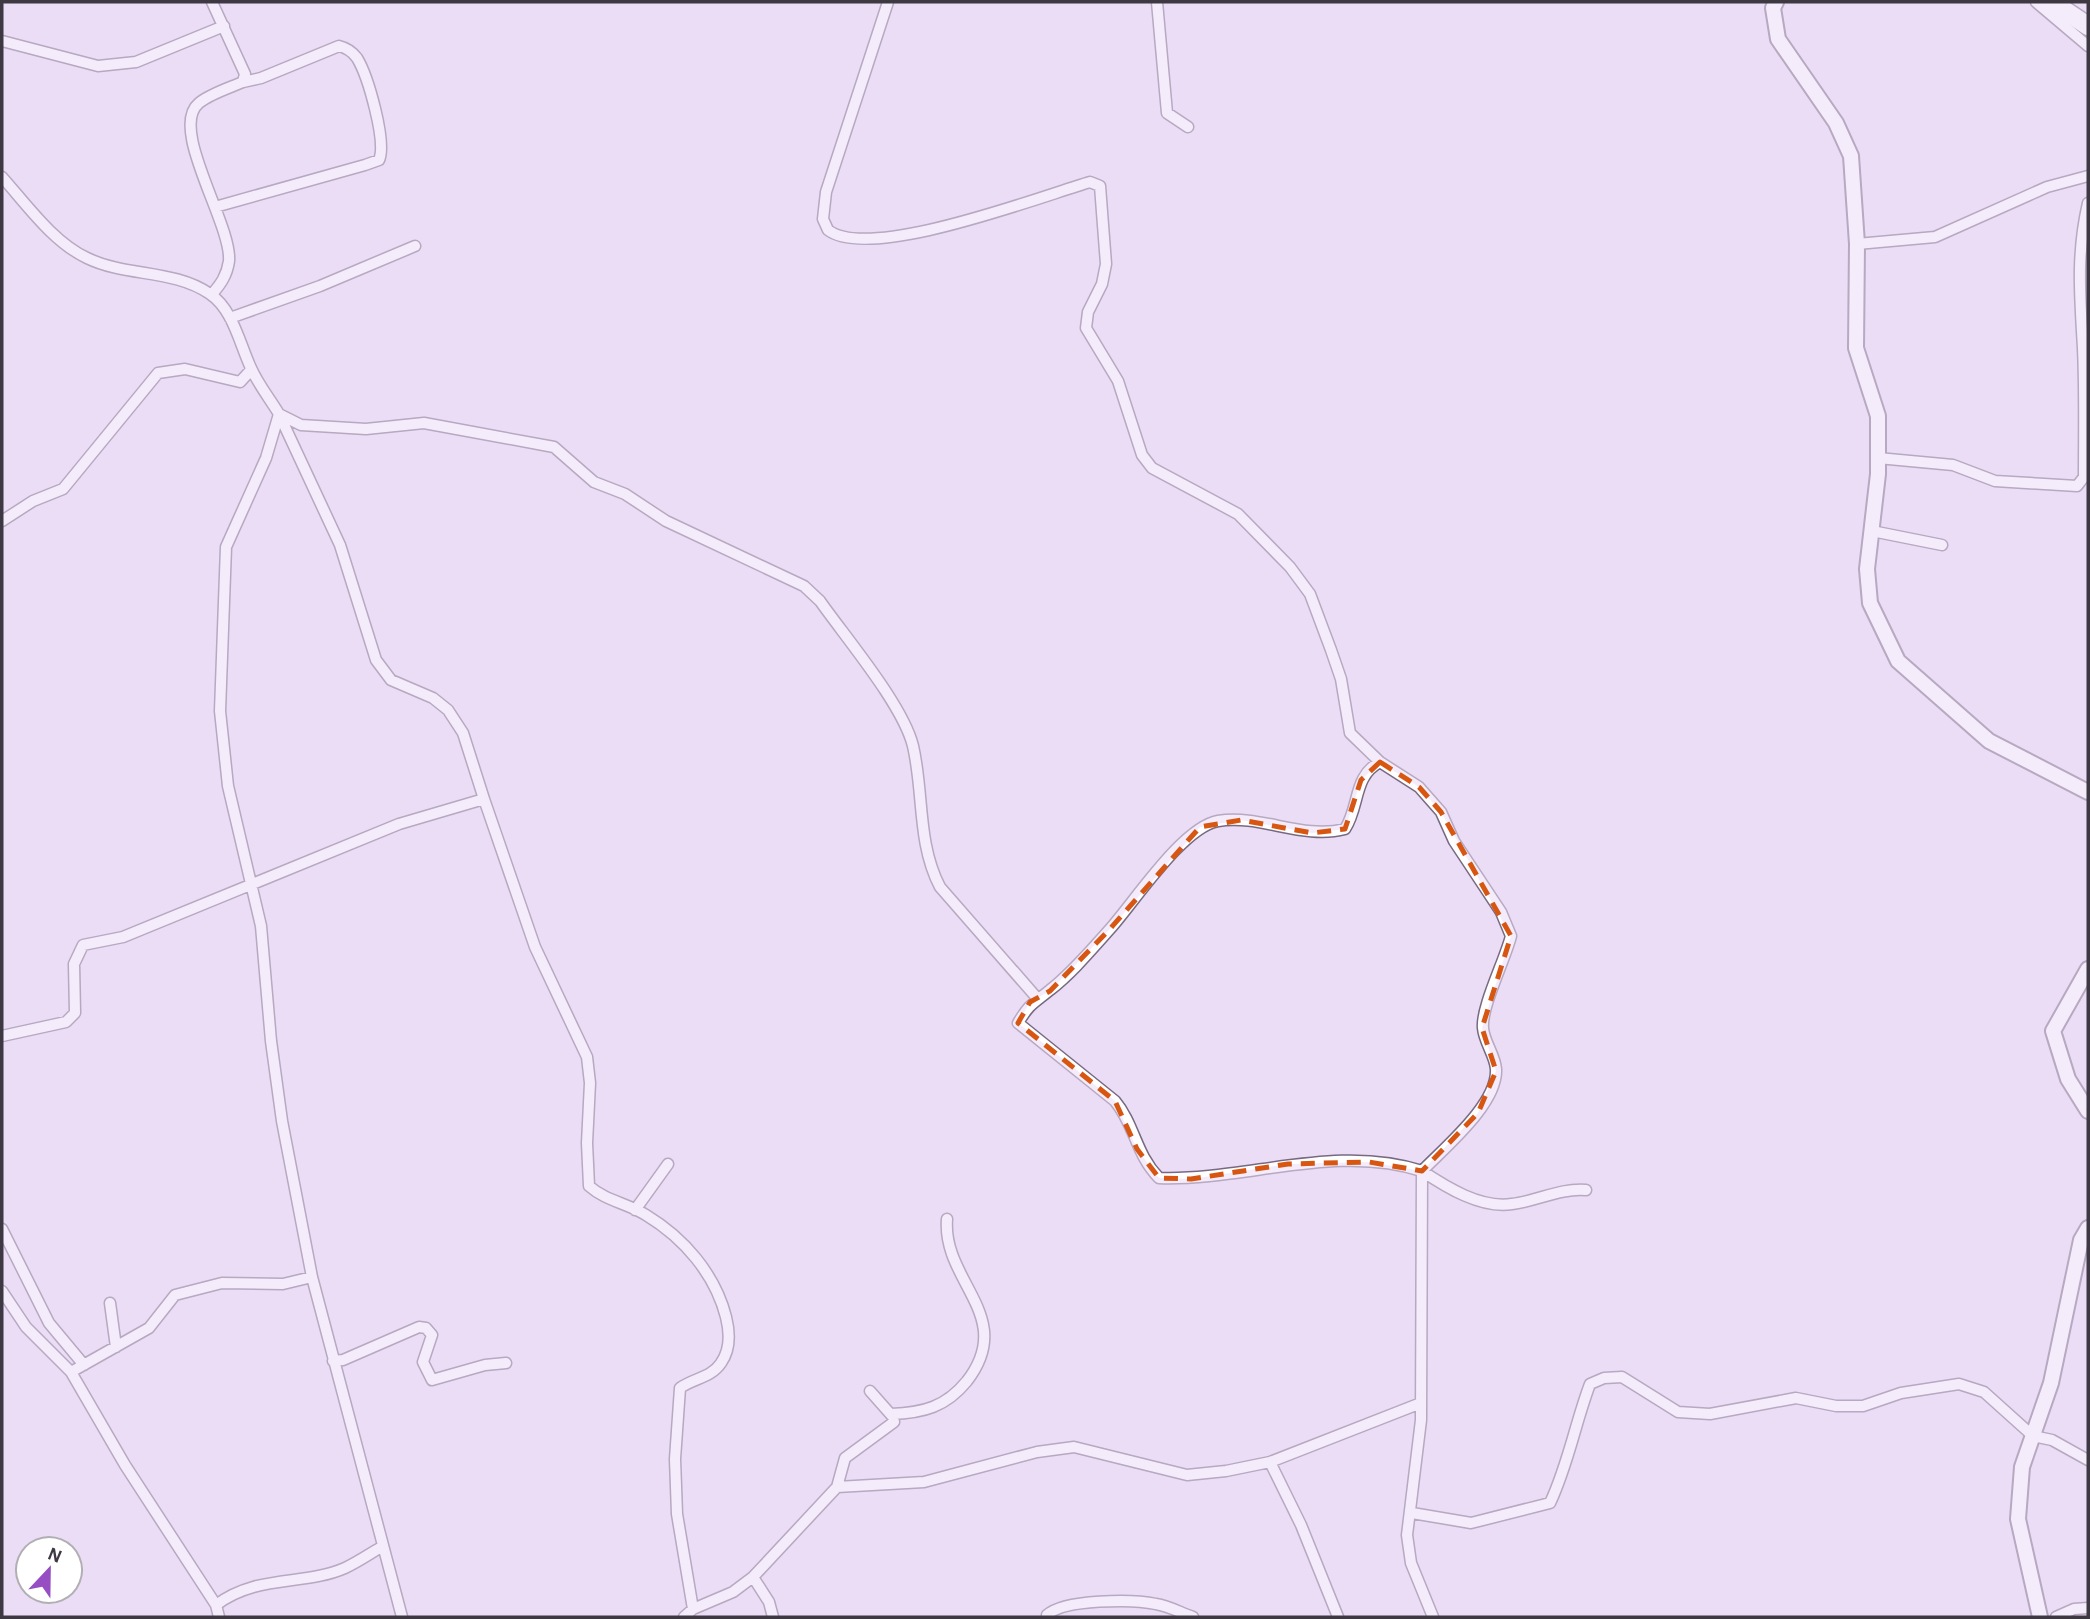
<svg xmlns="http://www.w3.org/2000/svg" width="2090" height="1619" viewBox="0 0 2090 1619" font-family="'Alegreya Sans',sans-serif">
  <rect width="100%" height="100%" fill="#ebddf6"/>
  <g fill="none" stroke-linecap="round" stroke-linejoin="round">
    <g stroke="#776a80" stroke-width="13">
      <path id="street" d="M212,2L245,74L243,82C229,88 210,94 199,103C168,128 232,224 229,261C227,275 221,284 212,294
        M888,2L826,192L823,219L828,230C869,262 1039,197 1090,182L1100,186L1106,264L1102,284L1088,312L1086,328L1118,381L1142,455L1152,468L1238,514L1290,567L1310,594L1331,650L1341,679L1350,733L1380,762L1419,787L1441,812L1454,841L1501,912L1511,936C1505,960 1481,1007 1483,1028C1484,1042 1495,1055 1496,1069C1498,1104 1444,1148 1422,1171C1446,1187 1481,1209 1512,1204C1538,1201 1559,1188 1586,1190
        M1157,2L1167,113L1188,127
        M2036,2L2088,46
        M2,41L98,66L136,62L224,26
        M2,177C27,205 53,242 87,258C126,277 174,269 210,294C233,309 240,345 251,368C258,384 270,399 279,414L266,458L226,547L220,711L228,786L261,926L271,1041L282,1121L312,1277L402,1617
        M215,207L365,165L379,160C387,142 368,76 357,58C352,51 347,48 339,46L261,78L243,82
        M1857,244L1935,237L2047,187L2088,176
        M230,318L320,286L415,246
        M1878,458L1953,465L1995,481L2077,486L2084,477C2084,434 2085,391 2083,348C2080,296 2076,255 2088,203
        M2,521L33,501L63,489L158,373L185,369L240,382L251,370
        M1872,531L1942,545
        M1380,762C1353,776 1360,806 1345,829C1302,840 1261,814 1218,821C1183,827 1135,901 1110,929C1092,949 1072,973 1050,990C1033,1004 1030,1003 1018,1023L1115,1101C1135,1125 1135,1153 1159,1178C1245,1181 1337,1143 1422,1171L1421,1420L1407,1535L1411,1563L1433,1617
        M484,799L463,733L448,710L433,698L391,680L376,660L340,545L279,414L301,425L366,429L424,423L554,447L594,482L625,494L666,521L804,586L820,601C846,638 903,705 913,746C924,793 917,843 940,887L1037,998
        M2,1036L66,1022L75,1013L74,964L83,945L123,937L399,824L484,799L535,947L587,1057L590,1083L587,1143L589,1186C606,1201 627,1203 646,1215C684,1238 715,1274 726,1317C730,1333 731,1349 721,1363C711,1378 694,1378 680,1388L675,1459L677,1514L693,1609
        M635,1210L668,1164
        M2,1229L49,1323L84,1365
        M2,1291L26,1327L71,1372L149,1328L175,1295L222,1283L283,1284L312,1277
        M110,1303L116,1347
        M333,1361L343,1360L419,1327L426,1328L432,1335L423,1362L432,1380L485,1365L506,1363
        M71,1372L125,1465L216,1605L219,1617
        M891,1414C923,1413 946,1407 967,1381C1017,1316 942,1282 947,1219
        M1270,1462L1301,1525L1338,1617
        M837,1487L924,1482L1037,1452L1074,1447L1187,1475L1226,1471L1270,1462L1421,1403
        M1412,1513L1471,1523L1550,1503C1568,1465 1575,1424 1590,1384L1604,1378L1622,1377L1678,1412L1710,1414L1796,1398L1836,1406H1863L1901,1393L1959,1384L1984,1392L2033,1436L2052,1440L2088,1460
        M753,1577L769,1602L773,1617
        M216,1605C257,1574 304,1586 345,1568C358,1562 371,1553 383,1546
        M1047,1615C1064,1599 1133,1599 1156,1604C1169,1606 1181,1613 1193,1617
        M684,1617L693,1609L733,1592L753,1577L837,1487L845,1458L894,1422L893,1417L870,1391
        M2056,1617L2074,1609L2088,1608"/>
    </g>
    <g stroke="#776a80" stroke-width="18">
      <path id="secondary" d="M1776,2L1773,8L1778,39L1836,123L1851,156L1857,244L1856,348L1878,416V474L1867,569L1870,603L1898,661L1989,741L2088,792
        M2088,969L2053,1031L2068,1079L2088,1111
        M2040,1617L2018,1519L2022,1467L2051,1383L2081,1240L2088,1228"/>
    </g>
    <g stroke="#776a80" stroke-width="21">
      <path id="highway" d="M2052,2L2088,26"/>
    </g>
    <use href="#street" stroke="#fff" stroke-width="10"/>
    <use href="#secondary" stroke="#fff" stroke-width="14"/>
    <use href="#highway" stroke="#fff" stroke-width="18"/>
  </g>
  <path d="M0 0H2090V1619H0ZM1380,762L1419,787L1441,812L1511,936L1482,1028L1496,1071L1478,1113L1422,1171L1369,1162L1288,1164L1191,1179L1159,1178L1137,1149L1115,1101L1018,1023L1030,1002L1050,991L1109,930L1200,827L1241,820L1312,833L1345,829L1361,780Z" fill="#ebddf6" fill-opacity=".55" fill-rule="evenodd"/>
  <path fill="none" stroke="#d75611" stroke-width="5" stroke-dasharray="14 9" stroke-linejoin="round" d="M1380,762L1419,787L1441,812L1511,936L1482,1028L1496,1071L1478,1113L1422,1171L1369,1162L1288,1164L1191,1179L1159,1178L1137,1149L1115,1101L1018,1023L1030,1002L1050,991L1109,930L1200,827L1241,820L1312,833L1345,829L1361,780Z"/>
  <rect width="2090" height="1619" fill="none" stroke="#3d3842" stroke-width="7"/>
  <g transform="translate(49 1570) rotate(22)"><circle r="33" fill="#ffffff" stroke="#b1afb3" stroke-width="2"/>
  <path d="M0-5L12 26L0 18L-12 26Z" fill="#964ec2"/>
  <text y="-10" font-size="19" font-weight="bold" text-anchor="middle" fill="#3d3842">N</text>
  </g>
</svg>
